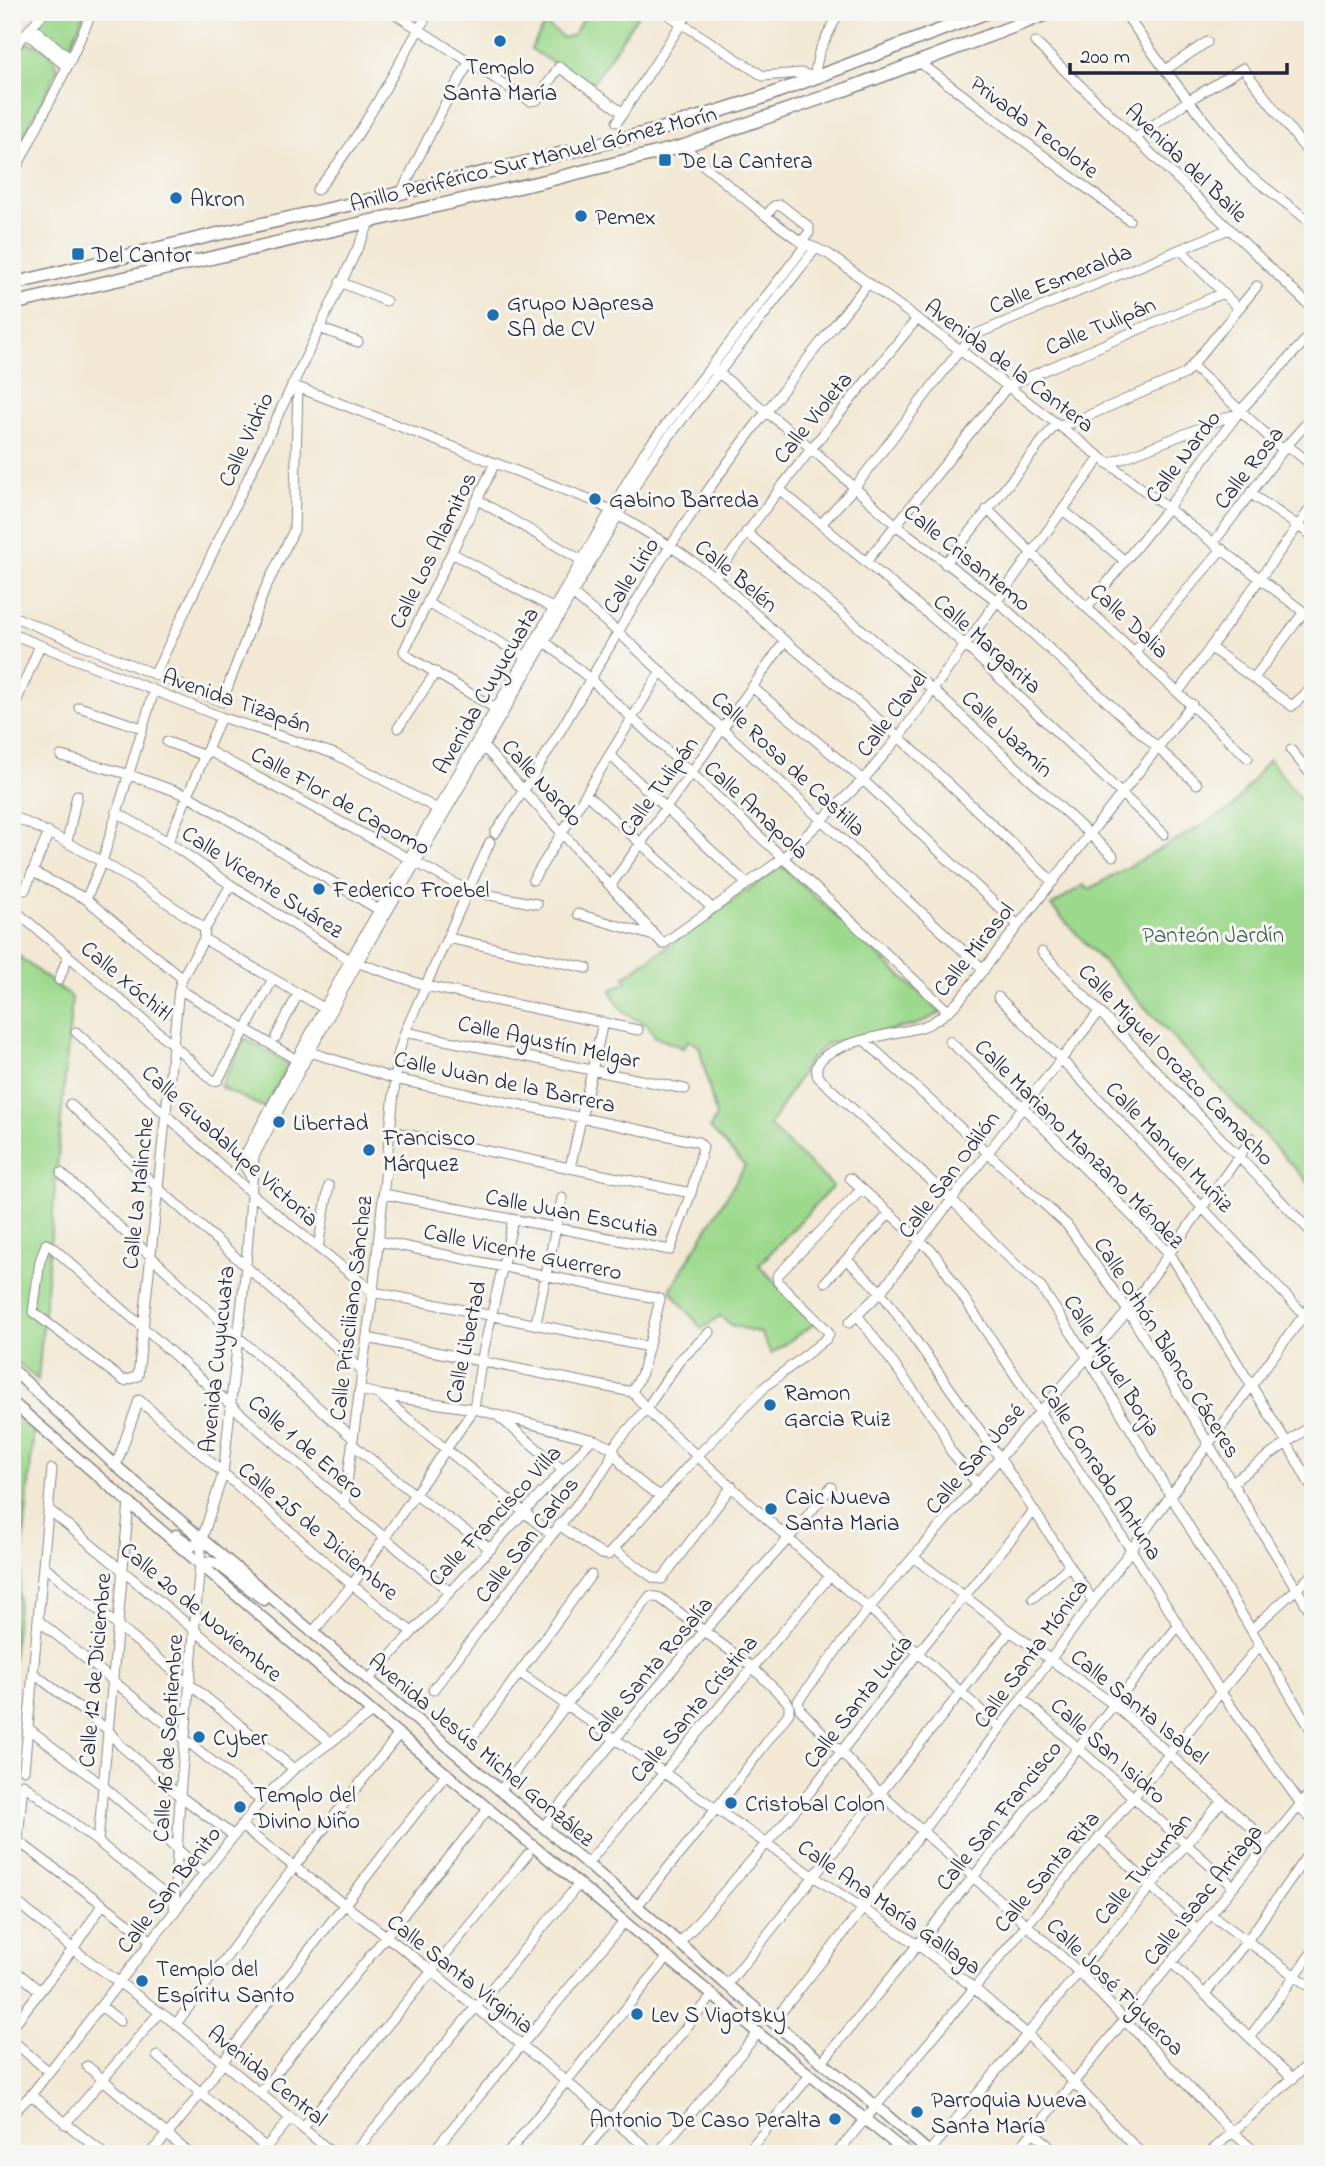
<svg xmlns="http://www.w3.org/2000/svg" width="1325" height="2166" viewBox="0 0 1325 2166" font-family="'Indie Flower',sans-serif">
  <rect width="100%" height="100%" fill="#f6f6f2"/>
  <filter id="ink" filterUnits="userSpaceOnUse"><feTurbulence type="fractalNoise" baseFrequency=".0143" numOctaves="2"/><feDisplacementMap in="SourceGraphic" scale="14" xChannelSelector="R" yChannelSelector="G"/><feConvolveMatrix kernelMatrix="1 2 1 2 8 2 1 2 1" color-interpolation-filters="sRGB"/></filter>
  <filter id="wash" filterUnits="userSpaceOnUse"><feTurbulence type="fractalNoise" baseFrequency=".00686" numOctaves="4" result="noise"/><feDisplacementMap in="SourceGraphic" scale="28" xChannelSelector="R" yChannelSelector="G"/><feGaussianBlur stdDeviation="1.57" result="paint"/><feColorMatrix in="noise" values="0 0 0 0 0 0 0 0 0 0 0 0 0 0 0 0 0 1.4 0 .05"/><feComposite in="paint" operator="in"/></filter>
  <g filter="url(#wash)">
    <rect width="100%" height="100%" fill="#f2e8d3"/>
    <path fill="#9dd98d" stroke="#607e64" stroke-width="2" d="M44,12H85L71,45L62,48L43,32L37,20Z
      M587,12H640L590,87L531,49L545,24L564,38L573,35Z
      M20,41C42,47 49,44 58,69L18,148L12,144V50Z
      M1269,759L1313,815V1188L1051,906L1083,885L1089,889L1231,809Z
      M782,866L941,1013L915,1025L826,1044L810,1060L769,1126L833,1186L759,1265L814,1324L771,1354L761,1333L731,1325L720,1316L702,1329L670,1290L745,1166L710,1128L716,1116L699,1046L689,1040L683,1048L655,1037L647,1024C630,1018 616,1008 611,990L627,982L624,977Z
      M12,951L72,998L38,1380L12,1358Z
      M245,1038L289,1064L265,1108L220,1087Z
      M12,1410L34,1428L12,1670Z"/>
  </g>
  <g filter="url(#ink)">
    <g fill="none" stroke-linecap="round" stroke-linejoin="round">
      <g stroke="#8a8587" stroke-width="11">
        <path id="minor" d="M392,12L530,101L537,100L559,67L623,113
          M664,12L763,76L801,73L814,77L819,52L839,12
          M940,12L957,24
          M1124,12L1165,70L1244,171L1313,224
          M32,27L71,59
          M26,33L67,67
          M1035,42L1313,309
          M12,50L44,12
          M919,62L1129,220
          M1165,70L1207,42
          M617,122L689,12
          M1134,139L1189,100L1243,68L1309,154
          M684,146L701,163L766,216L801,242L827,253L960,350L1313,619
          M12,177L71,59L92,12
          M317,190C361,139 394,70 429,12
          M401,193L445,104L470,61
          M766,216L774,206L781,205L809,227V233L801,242
          M1180,249L1238,308
          M340,282L386,301
          M319,328L358,342
          M1192,366L1283,450
          M714,369L811,448L897,526L997,601L1197,784
          M292,385L594,501L670,546L715,577L785,641L899,737L1053,882
          M1287,445L1313,466
          M495,463L404,651L409,657L496,709
          M1108,464L1238,413
          M779,489L965,645L1164,834
          M1251,494L1313,536
          M478,500L581,560
          M987,509L1087,608L1248,758
          M1063,510L1125,561
          M822,523L855,487L960,350L974,335L1229,229
          M746,532L933,690L1113,856
          M1214,542L1283,450L1313,416
          M452,553L554,609
          M866,562L1008,386L1223,293
          M945,564L1055,425L1071,423L1185,374L1257,286
          M715,577C778,487 848,403 917,319
          M569,591L618,632L984,970
          M427,603L527,657
          M1087,608L1167,509L1239,412L1313,332
          M12,616L222,702L265,589L294,530L298,387
          M12,634L221,717L335,754L443,812
          M542,639L590,679L948,1011
          M1211,648L1292,706L1313,687
          M1136,650L1222,549
          M155,674L370,222
          M1254,678L1304,612
          M752,687L863,780L1018,925
          M1179,691L1313,505
          M1192,704L958,1002C948,1012 936,1022 922,1027C900,1034 804,1043 818,1077L953,1201L1019,1268L1040,1286L1088,1358L1313,1733
          M79,707L142,728
          M12,712L40,645
          M398,728L436,672
          M167,742L205,756
          M482,745L663,944L782,859L863,780L899,737L1100,458
          M207,750L469,891L537,904
          M1291,750L1313,777
          M610,755L747,884
          M61,756L127,774L189,796L379,910
          M586,794L712,908
          M116,812L168,842L231,885L350,960L426,986L638,1030
          M12,816C81,846 144,885 205,929
          M495,833C559,742 609,641 670,547C729,454 800,369 868,283
          M67,842L77,795
          M168,842L221,717
          M33,872L86,899L182,978
          M533,880L661,671
          M231,885L205,929L204,939L182,978L179,989L138,1376L124,1381L33,1312L40,1261L46,1244L52,1247C184,1363 314,1481 450,1592
          M611,885L785,641
          M25,890L49,832
          M86,899L102,862L154,691
          M12,908L171,1043L213,1081L218,1080L273,979
          M578,914L654,936
          M12,929L19,914
          M448,938L587,968
          M204,939L327,1010
          M1042,952L1313,1234
          M59,980L68,956
          M179,989L300,1062
          M998,997L1061,1059L1313,1324
          M76,1032L252,1194L373,1292L649,1347
          M405,1032L685,1089
          M276,1037L298,994
          M864,1040L1067,1225L1128,1311L1313,1616
          M949,1041L1023,1107L1170,1254L1287,1443L1313,1490
          M307,1051L395,1079L698,1142L703,1147L691,1193L670,1250L384,1194
          M70,1104L157,1187L363,1371
          M390,1131L691,1193
          M1252,1138L1128,1311L869,1608L798,1701L800,1709L879,1792L1080,1973L1232,2132L1258,2154
          M570,1168L603,1022
          M61,1173L238,1337L353,1438
          M850,1178L934,1253L1130,1548L1220,1691L1301,1804
          M252,1179L243,1163L245,1155L350,960L644,453L806,245
          M378,1241L660,1299L642,1373L632,1392
          M318,1248L329,1186
          M847,1260L881,1292L999,1457L1093,1601
          M825,1282L890,1213
          M858,1316L941,1428L950,1450L976,1482
          M536,1323L562,1198
          M849,1323L881,1292L1023,1107L1099,1012
          M367,1338L632,1392
          M360,1390L378,1394L552,1535
          M632,1392L653,1416L830,1576L869,1608L1000,1728
          M380,1395L474,1409L598,1441L613,1449
          M499,1417L563,1470
          M352,1444L414,1494L491,1549
          M613,1449C621,1468 643,1487 662,1496
          M116,1466L139,1400L352,1585L412,1632
          M1231,1483L1313,1424
          M344,1505L373,1292L398,1055L405,1032L490,842
          M48,1509L331,1743
          M559,1525L601,1554L608,1555L698,1455L767,1385L826,1339L829,1334L827,1330L778,1282L777,1276L862,1189
          M614,1550L654,1578L662,1579L732,1486
          M913,1557L1010,1631L1113,1704L1269,1843
          M43,1565L294,1769
          M1033,1598L1070,1565
          M38,1620L261,1801
          M1251,1630L1313,1574
          M312,1633L352,1585L474,1409L481,1362L513,1220
          M33,1673L108,1730L120,1745L180,1796L234,1836
          M520,1673L813,1876L918,1945L974,1988L1028,2035L1142,2154
          M368,1680L592,1439
          M433,1690L552,1535L600,1476L609,1462L615,1445L646,1409L680,1360L710,1332
          M1022,1698L1233,1886
          M28,1728L103,1786L205,1873
          M473,1736L591,1575
          M24,1770L52,1469
          M23,1784L175,1902
          M500,1791L650,1596L660,1598L752,1667L786,1700L789,1705V1713L716,1809L637,1906
          M1298,1807L1313,1820
          M241,1826L432,1971L654,2154
          M543,1827L705,1630L789,1538L831,1487
          M1099,1837L1197,1930
          M18,1841L152,1941
          M98,1842L129,1502
          M586,1865L830,1576
          M15,1873L23,1784
          M12,1898L73,1949L176,2024L334,2154
          M174,1913L180,1796L202,1539L223,1474L246,1266L254,1156L358,962L649,462L816,248
          M1210,1914L1313,1989
          M679,1944L798,1807L918,1653L1034,1511
          M1171,1962L1293,2079
          M12,1968L40,1991
          M727,1985L1010,1631
          M1205,1994L1247,1941L1313,1847
          M101,2006L120,2021
          M773,2022C962,1789 1133,1543 1313,1303
          M176,2024L294,1867L399,1734
          M12,2027L73,1949L102,1905
          M1250,2037L1313,1951
          M12,2040L49,2072
          M157,2056L265,2147
          M822,2062L1179,1625
          M87,2066L190,2154
          M260,2093L489,1808
          M31,2095L104,2154
          M12,2114L31,2095L261,1801L294,1769L372,1712
          M65,2124L160,2012
          M303,2128L528,1854
          M1033,2131L1057,2154
          M12,2151L16,2154
          M929,2152L1222,1801
          M149,2154C181,2122 207,2086 232,2049L447,1773
          M260,2154L291,2118
          M353,2154L579,1884
          M431,2154L624,1922
          M507,2154L668,1957
          M582,2154L713,1995
          M657,2154L758,2033
          M746,2154L810,2075
          M836,2154L1260,1645
          M1015,2154L1313,1789
          M1208,2154L1313,2060"/>
      </g>
      <g stroke="#8a8587" stroke-width="13">
        <path id="major" d="M12,1369L116,1466L202,1539L637,1906L727,1985L876,2106L931,2154
          M12,1402L372,1712L758,2033L908,2154
          M176,1535L192,1546L202,1539
          M200,1565L210,1562L218,1564L264,1600"/>
      </g>
      <g stroke="#8a8587" stroke-width="15">
        <path id="highway" d="M12,284L209,236L401,193L658,130L761,98L988,12
          M12,304L549,180L684,146L847,89L1052,12"/>
      </g>
      <use href="#minor" stroke="#fff" stroke-width="9"/>
      <use href="#major" stroke="#fff" stroke-width="10"/>
      <use href="#highway" stroke="#fff" stroke-width="12"/>
    </g>
  </g>
  <g fill="#1f6fb2" stroke="#f6f6f2" stroke-width="2.5">
    <circle cx="500" cy="41" r="7"/>
    <rect x="658" y="153" width="14" height="14" rx="3.5"/>
    <circle cx="176" cy="198" r="7"/>
    <circle cx="581" cy="216" r="7"/>
    <rect x="71" y="247" width="14" height="14" rx="3.5"/>
    <circle cx="493" cy="315" r="7"/>
    <circle cx="595" cy="499" r="7"/>
    <circle cx="319" cy="889" r="7"/>
    <circle cx="279" cy="1122" r="7"/>
    <circle cx="369" cy="1150" r="7"/>
    <circle cx="770" cy="1405" r="7"/>
    <circle cx="771" cy="1509" r="7"/>
    <circle cx="199" cy="1737" r="7"/>
    <circle cx="731" cy="1803" r="7"/>
    <circle cx="240" cy="1807" r="7"/>
    <circle cx="142" cy="1981" r="7"/>
    <circle cx="637" cy="2014" r="7"/>
    <circle cx="917" cy="2112" r="7"/>
    <circle cx="835" cy="2119" r="7"/>
  </g>
  <g text-anchor="middle" stroke-width="6" stroke-linejoin="round" paint-order="stroke">
    <g font-size="23" fill="#22223b" stroke="#f6f6f2" text-anchor="start">
      <text x="500" y="74" text-anchor="middle">Templo<tspan x="500" dy="26">Santa María</tspan></text>
      <text x="679" y="168">De La Cantera</text>
      <text x="190" y="206">Akron</text>
      <text x="595" y="224">Pemex</text>
      <text x="92" y="262">Del Cantor</text>
      <text x="507" y="310">Grupo Napresa<tspan x="507" dy="26">SA de CV</tspan></text>
      <text x="609" y="507">Gabino Barreda</text>
      <text x="333" y="897">Federico Froebel</text>
      <text x="293" y="1130">Libertad</text>
      <text x="383" y="1145">Francisco<tspan x="383" dy="26">Márquez</tspan></text>
      <text x="784" y="1400">Ramon<tspan x="784" dy="26">Garcia Ruiz</tspan></text>
      <text x="785" y="1504">Caic Nueva<tspan x="785" dy="26">Santa Maria</tspan></text>
      <text x="213" y="1745">Cyber</text>
      <text x="254" y="1802">Templo del<tspan x="254" dy="26">Divino Niño</tspan></text>
      <text x="745" y="1811">Cristobal Colon</text>
      <text x="156" y="1976">Templo del<tspan x="156" dy="26">Espíritu Santo</tspan></text>
      <text x="651" y="2022">Lev S Vigotsky</text>
      <text x="931" y="2107">Parroquia Nueva<tspan x="931" dy="26">Santa María</tspan></text>
      <text x="821" y="2127" text-anchor="end">Antonio De Caso Peralta</text>
    </g>
    <g font-size="23" fill="#22223b" stroke="#f6f6f2">
      <text transform="translate(1035 126) rotate(37)" y="8">Privada Tecolote</text>
      <text transform="translate(533 158) rotate(-14)" y="8">Anillo Periférico Sur Manuel Gómez Morín</text>
      <text transform="translate(1187 162) rotate(44)" y="8">Avenida del Baile</text>
      <text transform="translate(1060 278) rotate(-22)" y="8">Calle Esmeralda</text>
      <text transform="translate(1100 325) rotate(-23)" y="8">Calle Tulipán</text>
      <text transform="translate(1010 365) rotate(37)" y="8">Avenida de la Cantera</text>
      <text transform="translate(812 417) rotate(-51)" y="8">Calle Violeta</text>
      <text transform="translate(245 439) rotate(-65)" y="8">Calle Vidrio</text>
      <text transform="translate(1182 456) rotate(-53)" y="8">Calle Nardo</text>
      <text transform="translate(1248 467) rotate(-52)" y="8">Calle Rosa</text>
      <text transform="translate(432 550) rotate(-64)" y="8">Calle Los Alamitos</text>
      <text transform="translate(968 557) rotate(39)" y="8">Calle Crisantemo</text>
      <text transform="translate(630 575) rotate(-58)" y="8">Calle Lirio</text>
      <text transform="translate(737 575) rotate(40)" y="8">Calle Belén</text>
      <text transform="translate(1130 620) rotate(43)" y="8">Calle Dalia</text>
      <text transform="translate(988 643) rotate(42)" y="8">Calle Margarita</text>
      <text transform="translate(485 690) rotate(-60)" y="8">Avenida Cuyucuata</text>
      <text transform="translate(237 700) rotate(19)" y="8">Avenida Tizapán</text>
      <text transform="translate(891 713) rotate(-53)" y="8">Calle Clavel</text>
      <text transform="translate(1008 733) rotate(43)" y="8">Calle Jazmín</text>
      <text transform="translate(789 763) rotate(43)" y="8">Calle Rosa de Castilla</text>
      <text transform="translate(543 782) rotate(48)" y="8">Calle Nardo</text>
      <text transform="translate(658 786) rotate(-54)" y="8">Calle Tulipán</text>
      <text transform="translate(341 800) rotate(29)" y="8">Calle Flor de Capomo</text>
      <text transform="translate(757 809) rotate(43)" y="8">Calle Amapola</text>
      <text transform="translate(263 881) rotate(33)" y="8">Calle Vicente Suárez</text>
      <text transform="translate(973 949) rotate(-51)" y="8">Calle Mirasol</text>
      <text transform="translate(127 980) rotate(40)" y="8">Calle Xóchitl</text>
      <text transform="translate(549 1041) rotate(12)" y="8">Calle Agustín Melgar</text>
      <text transform="translate(1177 1064) rotate(46)" y="8">Calle Miguel Orozco Camacho</text>
      <text transform="translate(505 1081) rotate(12)" y="8">Calle Juan de la Barrera</text>
      <text transform="translate(1080 1143) rotate(45)" y="8">Calle Mariano Manzano Méndez</text>
      <text transform="translate(231 1145) rotate(42)" y="8">Calle Guadalupe Victoria</text>
      <text transform="translate(1170 1146) rotate(46)" y="8">Calle Manuel Muñiz</text>
      <text transform="translate(948 1174) rotate(-53)" y="8">Calle San Odilón</text>
      <text transform="translate(137 1193) rotate(-84)" y="8">Calle La Malinche</text>
      <text transform="translate(572 1212) rotate(11)" y="8">Calle Juan Escutia</text>
      <text transform="translate(523 1251) rotate(12)" y="8">Calle Vicente Guerrero</text>
      <text transform="translate(350 1308) rotate(-83)" y="8">Calle Prisciliano Sánchez</text>
      <text transform="translate(465 1342) rotate(-78)" y="8">Calle Libertad</text>
      <text transform="translate(1168 1347) rotate(58)" y="8">Calle Othón Blanco Cáceres</text>
      <text transform="translate(216 1359) rotate(-84)" y="8">Avenida Cuyucuata</text>
      <text transform="translate(1113 1365) rotate(58)" y="8">Calle Miguel Borja</text>
      <text transform="translate(307 1446) rotate(41)" y="8">Calle 1 de Enero</text>
      <text transform="translate(974 1458) rotate(-49)" y="8">Calle San José</text>
      <text transform="translate(1102 1471) rotate(57)" y="8">Calle Conrado Antuna</text>
      <text transform="translate(494 1515) rotate(-47)" y="8">Calle Francisco Villa</text>
      <text transform="translate(319 1530) rotate(40)" y="8">Calle 25 de Diciembre</text>
      <text transform="translate(526 1539) rotate(-52)" y="8">Calle San Carlos</text>
      <text transform="translate(202 1611) rotate(40)" y="8">Calle 20 de Noviembre</text>
      <text transform="translate(1030 1653) rotate(-54)" y="8">Calle Santa Mónica</text>
      <text transform="translate(649 1669) rotate(-50)" y="8">Calle Santa Rosalía</text>
      <text transform="translate(94 1670) rotate(-85)" y="8">Calle 12 de Diciembre</text>
      <text transform="translate(857 1701) rotate(-52)" y="8">Calle Santa Lucía</text>
      <text transform="translate(1140 1706) rotate(39)" y="8">Calle Santa Isabel</text>
      <text transform="translate(693 1708) rotate(-50)" y="8">Calle Santa Cristina</text>
      <text transform="translate(167 1738) rotate(-86)" y="8">Calle 16 de Septiembre</text>
      <text transform="translate(482 1749) rotate(40)" y="8">Avenida Jesús Michel González</text>
      <text transform="translate(1109 1750) rotate(42)" y="8">Calle San Isidro</text>
      <text transform="translate(998 1815) rotate(-51)" y="8">Calle San Francisco</text>
      <text transform="translate(1142 1868) rotate(-50)" y="8">Calle Tucumán</text>
      <text transform="translate(1046 1871) rotate(-50)" y="8">Calle Santa Rita</text>
      <text transform="translate(168 1889) rotate(-52)" y="8">Calle San Benito</text>
      <text transform="translate(1202 1894) rotate(-51)" y="8">Calle Isaac Arriaga</text>
      <text transform="translate(890 1906) rotate(35)" y="8">Calle Ana María Gallaga</text>
      <text transform="translate(461 1973) rotate(38)" y="8">Calle Santa Virginia</text>
      <text transform="translate(1116 1986) rotate(45)" y="8">Calle José Figueroa</text>
      <text transform="translate(268 2075) rotate(39)" y="8">Avenida Central</text>
    </g>
    <g font-size="23" fill="#475954" stroke="#f6f6f2">
      <text x="1213" y="942">Panteón Jardín</text>
    </g>
  </g>
  <rect width="1325" height="2166" fill="none" stroke="#f6f6f2" stroke-width="42"/>
  <path d="M1070 63v10h217v-10" fill="none" stroke="#22223b" stroke-width="3.5"/>
  <text x="1080" y="63" font-size="21" fill="#22223b" stroke="#f6f6f2" stroke-width="5" paint-order="stroke">200 m</text>
</svg>
